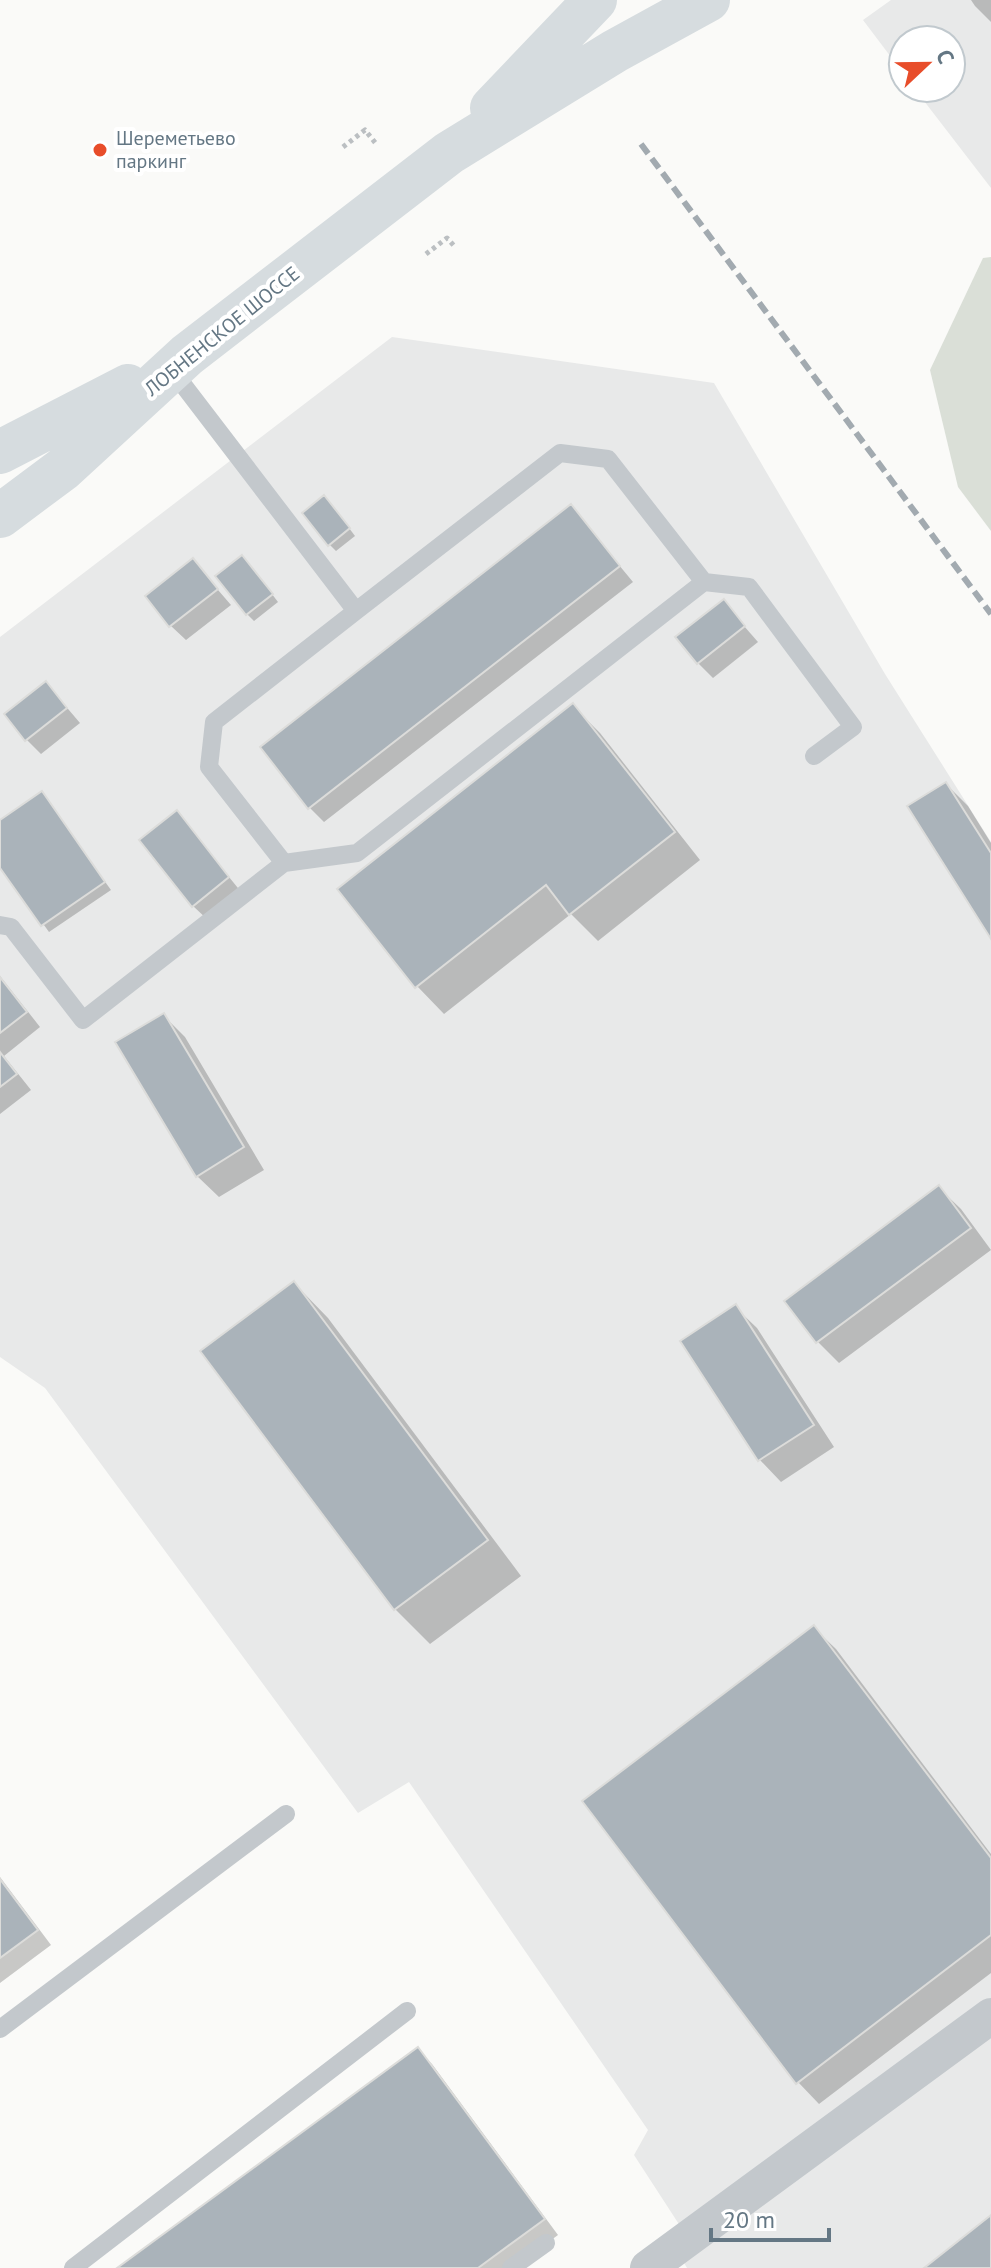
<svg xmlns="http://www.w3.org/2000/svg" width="991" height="2268" viewBox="0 0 991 2268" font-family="'PT Sans',sans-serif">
  <rect width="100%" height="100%" fill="#fafaf8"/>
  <path fill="#e8e9e9" d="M891,0H991V188L914,88H951V40H903V73L863,20Z
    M392,337L714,383L885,674L991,842V2268H687L671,2240L684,2232L634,2155L648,2130L409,1782L358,1813L45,1388L0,1357V637Z"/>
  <path fill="#dadfd7" d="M991,257V531L958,487L930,370L983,258Z"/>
  <path fill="#0003" d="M971,0H991V22L975,6Z
    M331,504L355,536L336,551L329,544Z
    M571,507L633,582L324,822L310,808Z
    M193,561L231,605L186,640L171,626Z
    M249,564L278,602L254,621L247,614Z
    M723,602L758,642L713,678L698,663Z
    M46,683L80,723L41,754L26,739Z
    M573,706L600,733L700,860L598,941L571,914L444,1014L417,986Z
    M946,784L968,806L991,843V935Z
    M42,794L111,890L49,932L0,864V823Z
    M177,813L242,893L208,920L193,906Z
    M0,976L40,1027L4,1056L31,1090L0,1114Z
    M163,1015L185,1037L264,1170L219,1197L197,1176Z
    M939,1188L961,1209L991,1250L839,1363L818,1342L787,1301Z
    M294,1283L328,1318L521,1576L430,1644L395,1609Z
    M735,1307L757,1328L834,1447L781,1482L760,1460L682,1342Z
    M814,1628L836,1649L991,1854V1973L819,2104L798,2082Z
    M0,1877L51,1945L0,1983Z
    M417,2049L432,2064L558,2235L513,2268H121Z"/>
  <path fill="#aab3ba" stroke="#dcdcda" stroke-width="2" d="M324,495L350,528L328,546L302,513Z
    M571,504L620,566L308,809L260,747Z
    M242,555L273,594L246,615L215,576Z
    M193,558L218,589L169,627L145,596Z
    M724,599L745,626L697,664L675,637Z
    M46,681L67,708L25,741L4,714Z
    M573,703L675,832L569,915L546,885L415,988L337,889Z
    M946,782L991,853V939L907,806Z
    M42,791L105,882L41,926L0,868V820Z
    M177,810L229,877L192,907L139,840Z
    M0,977L27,1012L0,1033Z
    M164,1013L244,1147L196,1177L115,1042Z
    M0,1052L17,1074L0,1087Z
    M939,1185L971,1228L816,1343L784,1301Z
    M294,1281L488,1540L394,1610L200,1351Z
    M736,1304L814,1425L758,1461L680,1341Z
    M814,1625L991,1858V1935L796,2084L582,1801Z
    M0,1879L38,1930L0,1958Z
    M418,2047L545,2219L478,2268H117Z
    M991,2215V2268H924Z"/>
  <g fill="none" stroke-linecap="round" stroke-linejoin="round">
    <path stroke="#bbbfc2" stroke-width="5" stroke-dasharray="4 4" stroke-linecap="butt" d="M343,147L365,130L377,145
      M426,254L447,238L456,248"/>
    <path stroke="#c3c8cc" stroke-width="18" d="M704,582L749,587L853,727L814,756
      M284,863L357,853L704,582L608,459L560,453L356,611
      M0,925L11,927L83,1020L284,863L209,767L214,722L356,611L171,369
      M0,2029L286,1814
      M73,2268L407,2011
      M511,2268L546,2243"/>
    <path stroke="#c3c8cc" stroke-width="36" d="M648,2268L991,2016"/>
    <path stroke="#d6dcdf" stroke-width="44" d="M492,108L595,0
      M0,452L128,386
      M0,516L63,469L187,355L449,153L615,51L708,0"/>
    <path stroke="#a2aab0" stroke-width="6" stroke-dasharray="12 6" stroke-linecap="butt" d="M641,144L991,614"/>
  </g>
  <circle fill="#e84d2a" stroke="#fff" stroke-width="3" cx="100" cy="150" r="8"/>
  <g text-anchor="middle" stroke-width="8" stroke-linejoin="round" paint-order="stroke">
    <g font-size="20" fill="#647784" stroke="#fff" text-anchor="start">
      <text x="116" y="145">Шереметьево<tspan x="116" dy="23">паркинг</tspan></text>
    </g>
    <g font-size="20" fill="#647784" stroke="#fff">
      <text transform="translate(222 331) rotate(-39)" y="7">ЛОБНЕНСКОЕ ШОССЕ</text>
    </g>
  </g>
  <g transform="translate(927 64) rotate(68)"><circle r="38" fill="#ffffff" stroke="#c1c9ce" stroke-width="2"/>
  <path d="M0-6L14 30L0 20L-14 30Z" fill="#e84d2a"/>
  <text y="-12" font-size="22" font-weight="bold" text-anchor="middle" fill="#647784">С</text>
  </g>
  <path d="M711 2228v12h118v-12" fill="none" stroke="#647784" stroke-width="4"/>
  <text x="723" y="2228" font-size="24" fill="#647784" stroke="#ffffff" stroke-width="6" paint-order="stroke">20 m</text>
</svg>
